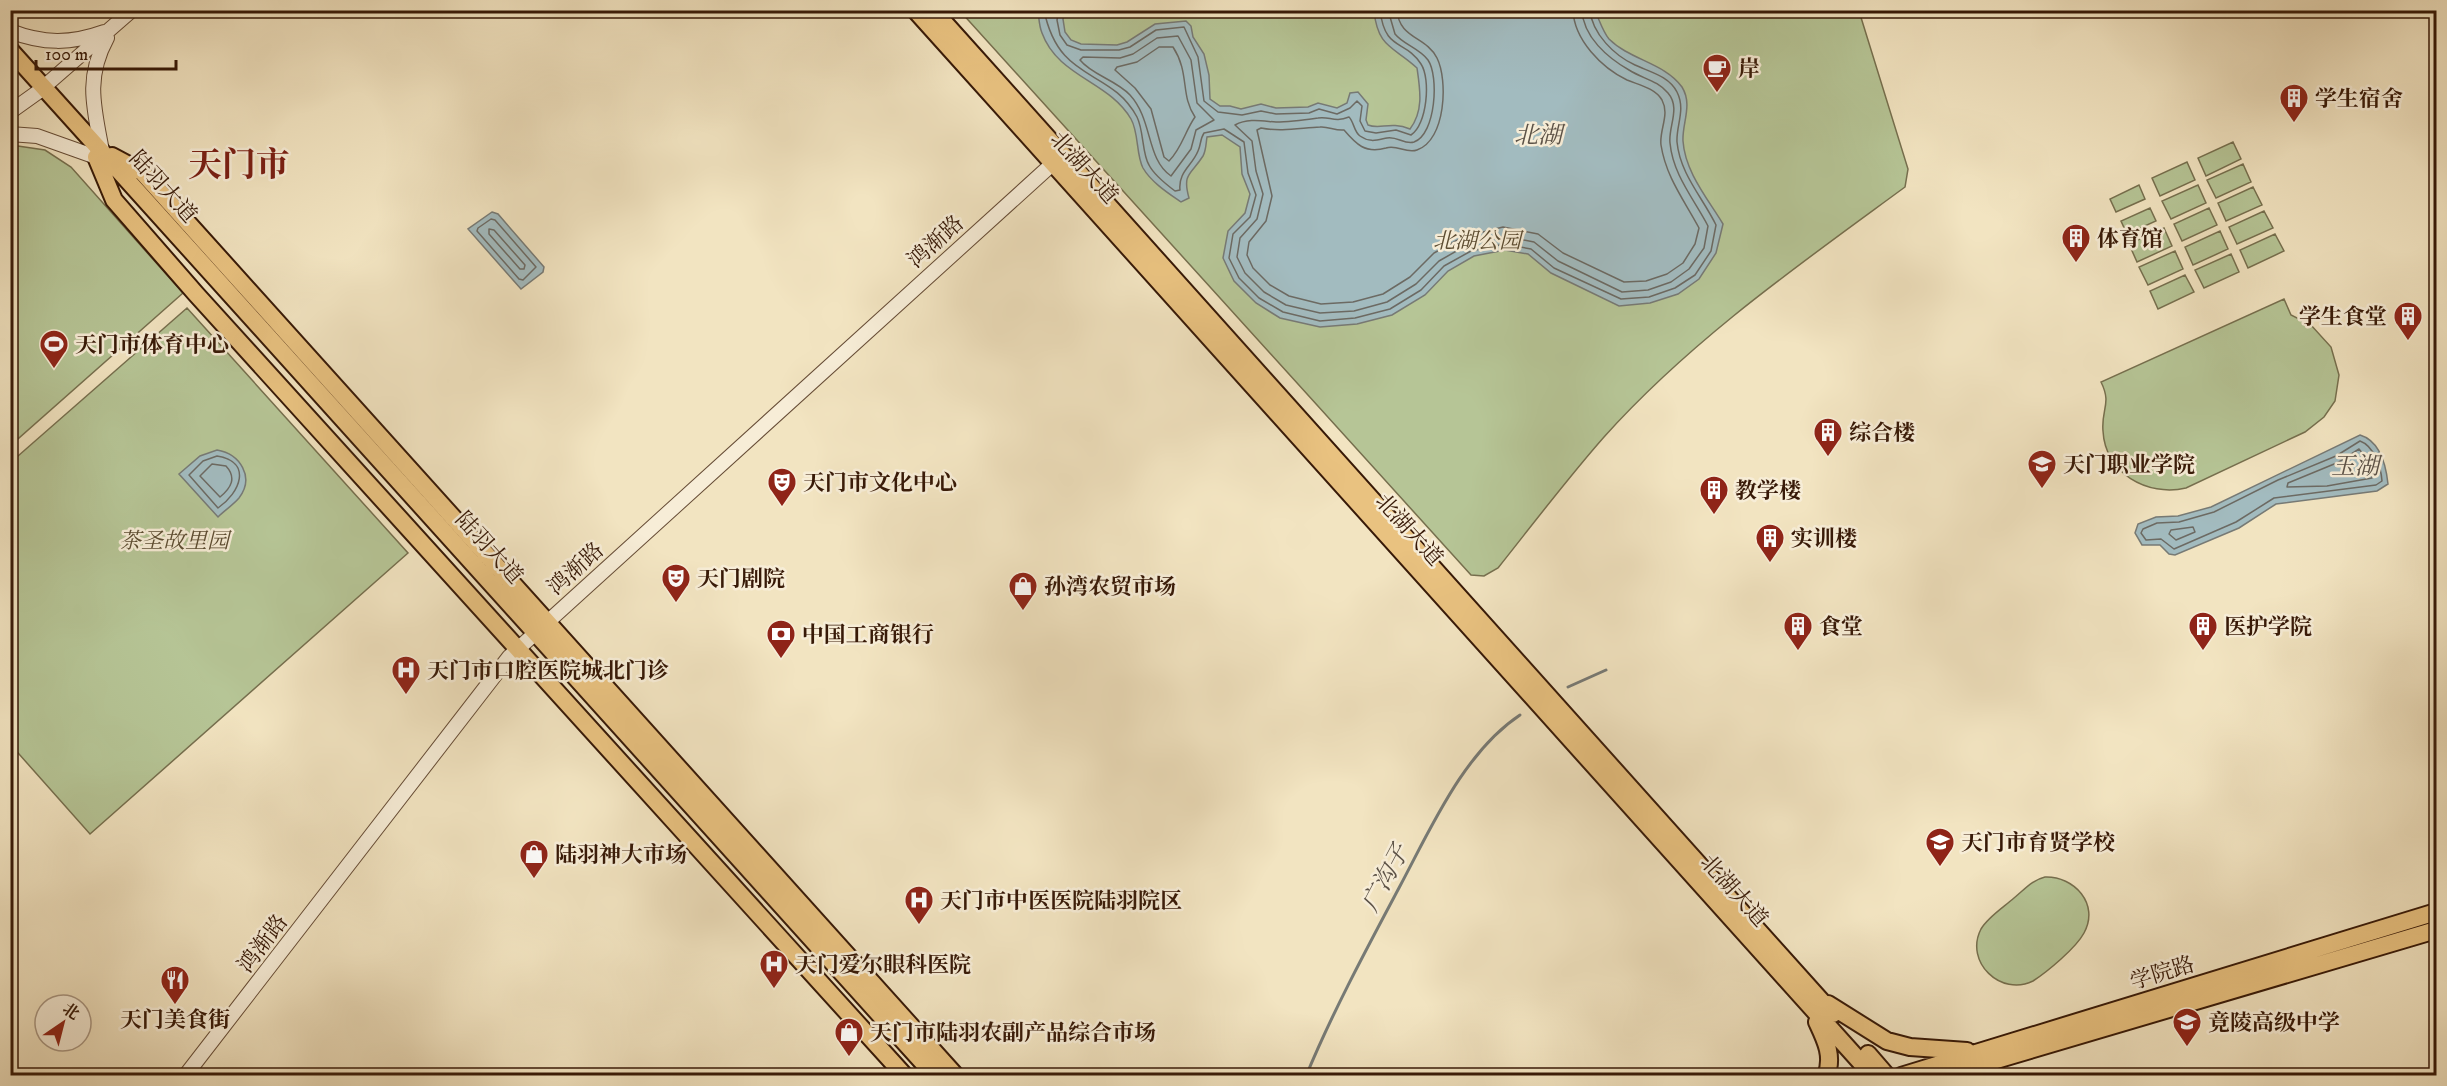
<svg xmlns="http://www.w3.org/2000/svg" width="2447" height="1086" viewBox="0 0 2447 1086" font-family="'IM FELL DW Pica','Noto Serif SC',serif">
  <rect width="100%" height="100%" fill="#f2e4c1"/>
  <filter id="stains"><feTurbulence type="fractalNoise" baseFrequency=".00333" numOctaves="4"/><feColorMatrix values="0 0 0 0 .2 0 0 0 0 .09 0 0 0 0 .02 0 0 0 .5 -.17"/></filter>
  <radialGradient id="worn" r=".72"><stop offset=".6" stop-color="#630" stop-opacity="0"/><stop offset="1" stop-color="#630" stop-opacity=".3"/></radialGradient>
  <path fill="#b6c596" stroke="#766f4e" stroke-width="1.5" d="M960,11H1859L1908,169L1905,187C1800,264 1691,340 1604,437C1567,479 1533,524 1498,568L1484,576L1471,575Z
    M2233,142L2241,159L2206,176L2198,158Z
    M11,145L45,150L71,167L183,293L11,445Z
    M2187,162L2195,180L2160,196L2152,178Z
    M2243,164L2251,182L2216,198L2207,180Z
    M2139,185L2145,199L2116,212L2110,199Z
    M2198,185L2206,203L2171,219L2162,201Z
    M2253,187L2262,205L2226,221L2218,203Z
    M2150,208L2156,221L2127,234L2121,221Z
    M2209,208L2217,225L2182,241L2174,224Z
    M2264,211L2273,228L2237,244L2229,227Z
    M2164,228L2172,246L2137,262L2129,244Z
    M2220,231L2228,249L2193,265L2185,247Z
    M2275,234L2284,251L2248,268L2240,250Z
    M2175,251L2183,269L2148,285L2139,267Z
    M2231,254L2239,272L2204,288L2195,270Z
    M2185,275L2194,292L2158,309L2150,291Z
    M2284,299L2291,315L2311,325L2331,347L2339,375L2335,401L2324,417L2305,432L2186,488C2147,497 2105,473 2103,431C2101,409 2112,404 2101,382Z
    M187,308L408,553L90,834L11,745L10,463Z
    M2045,877C2074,876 2100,904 2084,933C2076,948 2047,972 2033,981C2001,997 1964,962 1981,929C1988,917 2004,907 2014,898C2024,890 2032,880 2045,877Z"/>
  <path fill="#a2bbbf" stroke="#777a75" stroke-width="1.5" d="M1038,11H1066L1063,19L1065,32L1071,40L1081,44L1117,45L1127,42L1155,24L1186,21L1191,26L1193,37L1204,54L1209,75L1210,99L1220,106H1230L1241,109L1261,104L1276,108L1308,107L1318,103L1337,108L1347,103L1350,93L1358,92L1368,104L1366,120L1368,125C1380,130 1390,121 1410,129C1424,111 1420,89 1417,68C1393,46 1378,48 1374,11H1595C1599,19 1603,32 1609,39C1630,60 1665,63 1682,87C1693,105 1682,123 1683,141C1685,172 1708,199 1723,224L1716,253L1699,279L1678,294L1650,303L1619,306L1551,273L1528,254L1505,250L1474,256L1448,271L1425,295L1392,315L1357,324L1320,327L1280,318L1256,303L1234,281L1223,258L1228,231L1245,213L1250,194L1242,174L1240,147L1222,135L1207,137C1206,143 1206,151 1203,156C1191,175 1182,173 1189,198L1181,202C1168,193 1151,182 1143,168C1136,155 1139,133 1131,119C1109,81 1058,77 1042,33C1039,26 1039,18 1038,11Z
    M492,212L498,214L544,267L543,272L521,289L468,229Z
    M2360,435C2380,441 2386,465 2388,484L2377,491L2276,504L2239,528L2175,555L2169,554L2160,545H2142L2135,533L2138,524L2156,517L2178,516L2211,507Z
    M217,450C240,454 255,477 239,498C233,505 224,511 218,517L179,474L200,456Z"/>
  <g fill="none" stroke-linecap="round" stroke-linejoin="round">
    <path stroke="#6c6a63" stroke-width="1.5" d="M1044,10C1059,84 1110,67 1137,117C1144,131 1142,154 1149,165C1154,175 1167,185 1175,191L1180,190C1178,172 1192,166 1198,151C1201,145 1200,139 1204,133L1224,129L1244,142L1248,173L1256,195L1250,217L1233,234L1229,258L1239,278L1259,298L1283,312L1320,321L1355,318L1390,309L1421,290L1444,266L1471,251L1504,244L1531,249L1554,268L1621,299L1649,297L1675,288L1695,275L1711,251L1716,225C1703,198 1680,174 1677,142C1676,125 1686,110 1677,92C1669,76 1650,72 1635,65C1615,56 1592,34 1590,10
      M1059,10L1057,20L1060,35L1067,45L1081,50H1119L1130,47L1156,30L1184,27L1198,57L1204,101L1218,112L1242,115L1261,111L1276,114L1309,113L1319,109L1337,114L1350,108L1357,101L1362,106L1360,121L1365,131L1376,133L1396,130L1411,135C1427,125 1431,79 1421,64C1405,39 1385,52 1380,10
      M1388,10L1395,34C1404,45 1419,48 1428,60C1439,76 1436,134 1414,142C1405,145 1397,136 1387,138C1377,140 1370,143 1360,136C1354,132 1354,122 1349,117C1334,123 1330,116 1318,118C1304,120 1290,122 1276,122C1262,121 1248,118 1235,125L1252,141L1256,171L1263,194L1257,219L1240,238L1237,257L1245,273L1264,292L1286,305L1320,313L1354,311L1387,302L1416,284L1439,261L1467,245L1504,236L1534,242L1558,261L1622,292L1648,290L1671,282L1689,269L1704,248L1708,226C1694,199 1673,175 1670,143C1668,127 1681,108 1668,93C1657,80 1643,79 1629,70C1608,58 1583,37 1582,10
      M1397,10C1399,39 1426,36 1437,58C1448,80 1446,140 1417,150C1406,154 1397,144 1386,148C1365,154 1356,144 1344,130C1335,131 1328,126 1320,127C1300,128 1281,132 1261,128L1257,130L1272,196L1266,221L1249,242L1247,255L1253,268L1270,285L1289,296L1321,304L1353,302L1383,294L1410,277L1434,253L1463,237L1503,227L1538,234L1563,253L1624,282L1646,281L1667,274L1683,263L1695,244L1699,228C1684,200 1666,177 1661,145C1659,130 1670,115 1662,100C1655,88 1639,85 1627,80C1602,68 1574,40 1573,10
      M1178,36L1191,60L1197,103L1214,120L1196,130L1191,149L1171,176C1146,159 1153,120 1130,95C1116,80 1092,75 1080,60L1083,57L1120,58L1133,54L1157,38Z
      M1159,47H1173C1190,73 1180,95 1195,117C1185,131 1182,148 1169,161L1164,157L1151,109L1135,88L1115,70L1117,67L1137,62Z
      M491,219L495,220L536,267L523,280L519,279L477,231L478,228Z
      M489,229L494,230L525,265L524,269H520L489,234Z
      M2360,441C2374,446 2381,467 2382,481L2376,485L2274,498L2236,522L2174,549L2161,539L2146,540L2141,533L2143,529L2157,523L2179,522L2214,512L2278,480L2336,456Z
      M2359,449L2370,463L2372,478L2327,486L2287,487L2288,483L2339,462Z
      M217,456C253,462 240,493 218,508L189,475L203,461Z
      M212,464L226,466C237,478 231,488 220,497L200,476Z
      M2193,527L2195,532L2176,540L2169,534L2171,530Z"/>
    <path stroke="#777a75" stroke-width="3" d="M1568,687L1606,670
      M1306,1076C1333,1011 1367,948 1400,886C1431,828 1464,752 1520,715"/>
    <g stroke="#664c36" stroke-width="16">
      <path id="minor" d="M10,31C43,44 71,44 104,32
        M10,112L38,92L132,10
        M10,134L37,136L96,157
        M102,151C94,108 85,78 107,38
        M185,1076L509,657L1060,157"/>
    </g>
    <g stroke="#371907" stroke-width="20">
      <path id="major" d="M915,10L1873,1076
        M933,10L1833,1014
        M10,50L935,1076
        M112,156L142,172L956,1076
        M96,157L114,200L196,294L905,1076
        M1828,1004L1887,1041L1910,1047L1967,1051
        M1817,1022C1825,1039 1834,1056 1826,1076
        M1868,1054L1887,1076
        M1901,1076L2436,912
        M1942,1076L2436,930"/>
    </g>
    <use href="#minor" stroke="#f7edd7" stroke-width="14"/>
    <use href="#major" stroke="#e9c280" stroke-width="16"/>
  </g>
  <defs>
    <g id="cafe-pin" transform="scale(1.5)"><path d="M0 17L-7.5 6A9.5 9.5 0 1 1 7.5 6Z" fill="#8f2418" stroke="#f7edd7"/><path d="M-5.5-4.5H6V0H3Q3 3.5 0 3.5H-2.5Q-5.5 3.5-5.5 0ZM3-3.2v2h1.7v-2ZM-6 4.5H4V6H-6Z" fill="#fff"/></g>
    <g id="building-pin" transform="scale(1.5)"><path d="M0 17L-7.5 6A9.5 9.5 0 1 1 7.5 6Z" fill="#8f2418" stroke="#f7edd7"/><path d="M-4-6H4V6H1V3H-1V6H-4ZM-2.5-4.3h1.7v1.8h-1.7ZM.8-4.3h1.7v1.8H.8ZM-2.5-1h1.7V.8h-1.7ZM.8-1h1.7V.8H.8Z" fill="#fff"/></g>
    <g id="stadium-pin" transform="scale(1.5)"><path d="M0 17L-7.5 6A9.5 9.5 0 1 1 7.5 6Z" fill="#8f2418" stroke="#f7edd7"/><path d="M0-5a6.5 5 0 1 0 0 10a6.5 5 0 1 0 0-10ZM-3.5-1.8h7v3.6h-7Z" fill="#fff"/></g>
    <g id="university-pin" transform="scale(1.5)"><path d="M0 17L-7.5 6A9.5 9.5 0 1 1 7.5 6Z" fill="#8f2418" stroke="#f7edd7"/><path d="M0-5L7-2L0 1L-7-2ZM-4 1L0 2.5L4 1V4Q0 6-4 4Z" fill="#fff"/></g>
    <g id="theatre-pin" transform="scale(1.5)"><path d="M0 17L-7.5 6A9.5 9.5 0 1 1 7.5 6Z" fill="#8f2418" stroke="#f7edd7"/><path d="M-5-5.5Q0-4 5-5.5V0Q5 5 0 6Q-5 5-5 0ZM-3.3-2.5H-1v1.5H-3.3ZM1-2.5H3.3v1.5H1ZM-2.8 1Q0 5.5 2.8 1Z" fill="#fff"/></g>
    <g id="shop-pin" transform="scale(1.5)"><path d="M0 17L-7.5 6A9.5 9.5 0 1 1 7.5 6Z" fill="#8f2418" stroke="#f7edd7"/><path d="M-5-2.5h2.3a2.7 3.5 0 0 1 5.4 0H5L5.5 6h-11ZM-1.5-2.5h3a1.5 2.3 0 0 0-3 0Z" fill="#fff"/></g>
    <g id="bank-pin" transform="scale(1.5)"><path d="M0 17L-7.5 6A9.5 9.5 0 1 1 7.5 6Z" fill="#8f2418" stroke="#f7edd7"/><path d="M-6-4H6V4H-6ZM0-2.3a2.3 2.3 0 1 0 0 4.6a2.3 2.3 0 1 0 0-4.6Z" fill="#fff"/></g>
    <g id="hospital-pin" transform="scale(1.5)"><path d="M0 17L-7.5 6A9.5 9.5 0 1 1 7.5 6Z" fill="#8f2418" stroke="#f7edd7"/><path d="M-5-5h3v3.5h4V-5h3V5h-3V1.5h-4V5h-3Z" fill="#fff"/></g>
    <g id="school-pin" transform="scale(1.5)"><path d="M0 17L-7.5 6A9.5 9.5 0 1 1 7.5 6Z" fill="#8f2418" stroke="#f7edd7"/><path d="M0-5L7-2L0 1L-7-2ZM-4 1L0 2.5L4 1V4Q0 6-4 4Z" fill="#fff"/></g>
    <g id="restaurant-pin" transform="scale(1.5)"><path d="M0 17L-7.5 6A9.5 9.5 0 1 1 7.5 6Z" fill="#8f2418" stroke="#f7edd7"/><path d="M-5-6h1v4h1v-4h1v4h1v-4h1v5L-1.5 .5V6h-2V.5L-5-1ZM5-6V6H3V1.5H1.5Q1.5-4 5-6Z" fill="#fff"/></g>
  </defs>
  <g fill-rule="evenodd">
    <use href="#cafe-pin" x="1717" y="68"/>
    <use href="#building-pin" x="2294" y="98"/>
    <use href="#building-pin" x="2076" y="238"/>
    <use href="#building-pin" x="2408" y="316"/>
    <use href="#stadium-pin" x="54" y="344"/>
    <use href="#building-pin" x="1828" y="432"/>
    <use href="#university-pin" x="2042" y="464"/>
    <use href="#theatre-pin" x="782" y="482"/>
    <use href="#building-pin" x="1714" y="490"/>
    <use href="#building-pin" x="1770" y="538"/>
    <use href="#theatre-pin" x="676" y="578"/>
    <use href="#shop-pin" x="1023" y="586"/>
    <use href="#building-pin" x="1798" y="626"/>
    <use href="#building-pin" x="2203" y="626"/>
    <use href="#bank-pin" x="781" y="634"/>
    <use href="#hospital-pin" x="406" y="670"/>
    <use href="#school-pin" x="1940" y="842"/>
    <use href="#shop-pin" x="534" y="854"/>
    <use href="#hospital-pin" x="919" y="900"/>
    <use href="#hospital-pin" x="774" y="964"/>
    <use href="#restaurant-pin" x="175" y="980"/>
    <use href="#school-pin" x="2187" y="1022"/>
    <use href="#shop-pin" x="849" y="1032"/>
  </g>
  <g text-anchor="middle" stroke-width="5" stroke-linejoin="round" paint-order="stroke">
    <g font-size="22" font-weight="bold" fill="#371907" stroke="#f7edd7" text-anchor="start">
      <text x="1738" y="76">岸</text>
      <text x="2315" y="106">学生宿舍</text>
      <text x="2097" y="246">体育馆</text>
      <text x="2387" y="324" text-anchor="end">学生食堂</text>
      <text x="75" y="352">天门市体育中心</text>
      <text x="1849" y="440">综合楼</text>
      <text x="2063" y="472">天门职业学院</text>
      <text x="803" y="490">天门市文化中心</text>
      <text x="1735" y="498">教学楼</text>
      <text x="1791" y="546">实训楼</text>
      <text x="697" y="586">天门剧院</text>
      <text x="1044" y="594">孙湾农贸市场</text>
      <text x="1819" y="634">食堂</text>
      <text x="2224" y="634">医护学院</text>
      <text x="802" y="642">中国工商银行</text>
      <text x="427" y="678">天门市口腔医院城北门诊</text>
      <text x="1961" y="850">天门市育贤学校</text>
      <text x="555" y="862">陆羽神大市场</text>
      <text x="940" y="908">天门市中医医院陆羽院区</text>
      <text x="795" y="972">天门爱尔眼科医院</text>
      <text x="175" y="1027" text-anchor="middle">天门美食街</text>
      <text x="2208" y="1030">竟陵高级中学</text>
      <text x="870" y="1040">天门市陆羽农副产品综合市场</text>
    </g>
    <g font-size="22" fill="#371907" stroke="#f7edd7">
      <text transform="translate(1085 167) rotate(48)" y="8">北湖大道</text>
      <text transform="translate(164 186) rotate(48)" y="8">陆羽大道</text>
      <text transform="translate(935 241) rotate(-42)" y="8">鸿渐路</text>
      <text transform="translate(1410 529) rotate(48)" y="8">北湖大道</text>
      <text transform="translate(490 547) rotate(48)" y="8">陆羽大道</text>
      <text transform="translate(575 568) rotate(-42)" y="8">鸿渐路</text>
      <text transform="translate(1735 890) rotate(48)" y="8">北湖大道</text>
      <text transform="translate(262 943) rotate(-53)" y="8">鸿渐路</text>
      <text transform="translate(2162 972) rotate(-17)" y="8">学院路</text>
    </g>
    <g font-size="22" font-style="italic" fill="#5d4d32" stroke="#f7edd7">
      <text x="1477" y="248">北湖公园</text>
      <text x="174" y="548">茶圣故里园</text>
    </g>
    <g font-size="24" font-style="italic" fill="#5c5247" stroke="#f7edd7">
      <text x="1538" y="143">北湖</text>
      <text x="2355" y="474">玉湖</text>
      <text transform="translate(1385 878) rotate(-62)" y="8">广沟子</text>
    </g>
    <g font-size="34" font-weight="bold" fill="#7a1f14" stroke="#f7edd7">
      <text x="239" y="176">天门市</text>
    </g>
  </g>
  <rect width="2447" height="1086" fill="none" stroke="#f2e4c1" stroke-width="36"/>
  <rect x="12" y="12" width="2423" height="1062" fill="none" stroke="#371907" stroke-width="3"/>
  <rect x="18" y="18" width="2411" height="1050" fill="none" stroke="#371907" stroke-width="1.5"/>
  <g transform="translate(63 1023) rotate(35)"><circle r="28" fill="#f7edd7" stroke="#aa9884" stroke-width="1.5"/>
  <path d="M0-4.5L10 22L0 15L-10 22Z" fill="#8f2418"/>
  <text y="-9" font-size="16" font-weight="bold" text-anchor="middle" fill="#371907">北</text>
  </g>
  <path d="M36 60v9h140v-9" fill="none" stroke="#371907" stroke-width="3"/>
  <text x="45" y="60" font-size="18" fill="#371907" stroke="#f7edd7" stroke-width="4.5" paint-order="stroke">100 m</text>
  <rect width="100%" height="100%" filter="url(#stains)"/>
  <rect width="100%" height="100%" fill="url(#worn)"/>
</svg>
